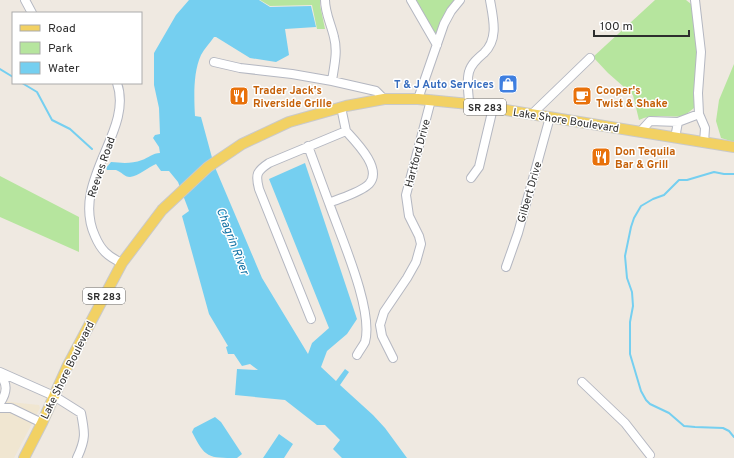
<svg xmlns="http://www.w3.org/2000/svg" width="734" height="458" viewBox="0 0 734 458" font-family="Overpass,sans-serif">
  <rect width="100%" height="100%" fill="#efe9e1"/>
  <path fill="#f0e6d1" d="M0,401L39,405L40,408L14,458H0Z"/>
  <path fill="#b6e59e" d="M260,0H320V5L325,29H317L312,5L270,6Z
    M412,0H456L438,31L435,33L431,31Z
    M655,0H686L691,4L694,18L699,51L694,108L684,116C669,118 653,113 639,120L633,95L608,73L593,57Z
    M734,64V142L721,138L716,121L719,100Z
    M0,176L79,217V252L0,217Z"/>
  <path fill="#75cff0" d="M189,0H259L270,7L311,6L316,27L285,29L289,55L276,62L250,58L216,37H214C210,43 204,49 201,55C193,72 194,98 195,116L201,117L214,165L262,278L308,354L312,343L329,328L269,179L305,163L357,319L347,334L327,351L321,367L336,381L345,369L349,372L340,385L373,415L385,428L407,458H342L333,449L340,440L325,425H317L285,400L235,395L237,369L258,370L250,364L242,366L234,354H228L226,347L228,346L209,314L182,216L189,211L178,182L169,171H161L156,164C148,167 139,176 130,177C124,177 122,172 116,170C113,170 110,170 107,170L106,168L111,162C122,163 131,164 142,160C148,158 153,153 160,153L159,147L153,138L155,135L160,134L159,108L154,85V53L176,15Z
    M215,417L221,422L242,454L237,458C208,458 205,458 192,432L194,428Z
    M279,434L293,444L284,458H263Z"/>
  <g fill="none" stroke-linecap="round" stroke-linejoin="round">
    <path stroke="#75cff0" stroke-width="2" d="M0,69L13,77
      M22,83L37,92L52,120L70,129L92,149
      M734,174H724L714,172L687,180H679L664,195L653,199L641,206L634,218L631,227L625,256L627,278L632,292L633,306L630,322V354L641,391L646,400L650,404L669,413L684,426L695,427L723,428L729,431L734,437"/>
    <g stroke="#b4b7c1" stroke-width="10">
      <path id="minor" d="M25,0L32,13
        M325,0C325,13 331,24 334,37C338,52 334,66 332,81
        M411,0L437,45
        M695,0L701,52L698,93L699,114L705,128L704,143
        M214,62L240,68L292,74L332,81L376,91L384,99
        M117,83C134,131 70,181 95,236C101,250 107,256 122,263
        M418,99L444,24L451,11L460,0
        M469,104C469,94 466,82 469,72C471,64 478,58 484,53C499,39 493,18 490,0
        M532,114L590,58
        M346,131C356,142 383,169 369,184C360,193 340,198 329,203C340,235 374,310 365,342C363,346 359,351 357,355
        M640,132L650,121L678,122L699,114
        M675,138L678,122
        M308,146L329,203
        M471,178L479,167L493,108
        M506,267L518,233L550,117
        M311,319L259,189C255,174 257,171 269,163L346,131L341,107
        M393,358L382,336L380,325L384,312L407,278L416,262L421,244L419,236L409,216L406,195L431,100
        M0,372L54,396L81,413C85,433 86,439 77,458
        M0,375C8,384 7,393 0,403
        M582,382L625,423L650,455
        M0,408H11L42,423"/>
    </g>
    <g stroke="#c9c9c9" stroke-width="12">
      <path id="major" d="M24,458L42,423L68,365L122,263L162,210L208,167L242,144L289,122L346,106L384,99H418L469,104L734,147"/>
    </g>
    <use href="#minor" stroke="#fff" stroke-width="8"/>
    <use href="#major" stroke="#f2d163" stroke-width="10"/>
  </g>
  <defs>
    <g id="shop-square" transform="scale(1)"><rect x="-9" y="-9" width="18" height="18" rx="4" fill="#3f7fe0" stroke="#fff"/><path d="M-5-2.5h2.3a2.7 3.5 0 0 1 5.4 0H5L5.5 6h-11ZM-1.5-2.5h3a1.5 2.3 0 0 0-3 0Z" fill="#fff"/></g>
    <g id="restaurant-square" transform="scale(1)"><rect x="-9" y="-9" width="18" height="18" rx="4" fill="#e8710a" stroke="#fff"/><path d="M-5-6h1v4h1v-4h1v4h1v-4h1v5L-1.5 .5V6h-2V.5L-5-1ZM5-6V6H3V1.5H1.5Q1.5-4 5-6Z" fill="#fff"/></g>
    <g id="cafe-square" transform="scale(1)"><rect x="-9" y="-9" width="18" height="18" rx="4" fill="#e8710a" stroke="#fff"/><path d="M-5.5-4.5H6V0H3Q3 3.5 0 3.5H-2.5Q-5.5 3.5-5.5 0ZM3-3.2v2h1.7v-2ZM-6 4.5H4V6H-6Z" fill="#fff"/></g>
  </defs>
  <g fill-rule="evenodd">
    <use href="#shop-square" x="508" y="84"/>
    <use href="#restaurant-square" x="239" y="96"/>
    <use href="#cafe-square" x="582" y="96"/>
    <use href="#restaurant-square" x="601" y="157"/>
  </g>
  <g text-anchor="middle" stroke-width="3" stroke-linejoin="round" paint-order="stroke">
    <g fill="#fff" stroke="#6d6d6d" stroke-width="1">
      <rect x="464" y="99" width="42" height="16" rx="3"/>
      <rect x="83" y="288" width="42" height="16" rx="3"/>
    </g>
    <g font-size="10" font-weight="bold" fill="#2e2e2e">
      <text x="485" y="111">SR 283</text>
      <text x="104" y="300">SR 283</text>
    </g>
    <g font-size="11" font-weight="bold" fill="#366cbe" stroke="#fff" text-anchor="end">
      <text x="494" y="88">T &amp; J Auto Services</text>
    </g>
    <g font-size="11" font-weight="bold" fill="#c56008" stroke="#fff" text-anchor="start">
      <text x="253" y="94">Trader Jack's<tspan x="253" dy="13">Riverside Grille</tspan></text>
      <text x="596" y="94">Cooper's<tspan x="596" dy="13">Twist &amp; Shake</tspan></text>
      <text x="615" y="155">Don Tequila<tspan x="615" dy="13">Bar &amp; Grill</tspan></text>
    </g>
    <g font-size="11" fill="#2e2e2e" stroke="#fff">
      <text transform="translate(566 120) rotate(9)" y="4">Lake Shore Boulevard</text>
      <text transform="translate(417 153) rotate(-75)" y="4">Hartford Drive</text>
      <text transform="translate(101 167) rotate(-71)" y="4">Reeves Road</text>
      <text transform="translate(529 192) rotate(-74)" y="4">Gilbert Drive</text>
      <text transform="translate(67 370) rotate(-64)" y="4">Lake Shore Boulevard</text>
    </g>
    <g font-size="12" font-style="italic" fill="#0d6fa3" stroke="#fff">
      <text transform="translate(233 241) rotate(69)" y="4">Chagrin River</text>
    </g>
  </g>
  <rect x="12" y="12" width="130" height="72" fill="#ffffff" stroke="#ababab"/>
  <rect x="20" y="25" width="20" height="6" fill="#f2d163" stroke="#ababab"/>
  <text x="48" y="32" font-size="12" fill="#2e2e2e">Road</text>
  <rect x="20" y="42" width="20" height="12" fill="#b6e59e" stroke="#ababab"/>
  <text x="48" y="52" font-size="12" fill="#2e2e2e">Park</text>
  <rect x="20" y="62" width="20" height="12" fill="#75cff0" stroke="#ababab"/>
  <text x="48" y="72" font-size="12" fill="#2e2e2e">Water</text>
  <path d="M594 30v6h95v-6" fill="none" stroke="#2e2e2e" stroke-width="2"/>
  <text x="600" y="30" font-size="12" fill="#2e2e2e" stroke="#ffffff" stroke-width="3" paint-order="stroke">100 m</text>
</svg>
